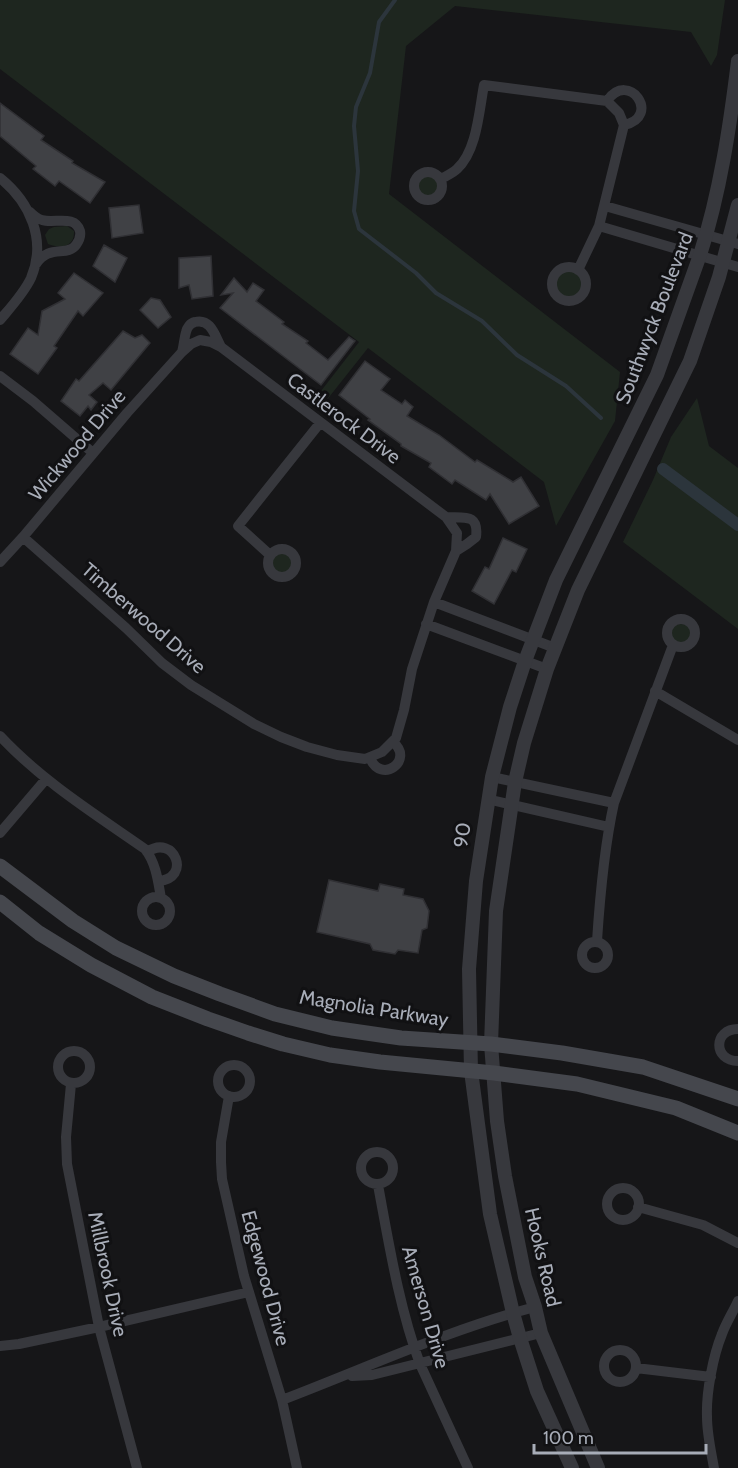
<svg xmlns="http://www.w3.org/2000/svg" width="738" height="1468" viewBox="0 0 738 1468" font-family="Cabin,sans-serif">
  <rect width="100%" height="100%" fill="#161618"/>
  <path fill="#1e261f" d="M0,0H725L717,55L711,66L691,32L455,6L406,46L389,194L620,372L615,421L556,526L544,482L368,348L322,406L314,400L359,342L0,69Z
    M414 190a14 14 0 1 1 28 0a14 14 0 1 1-28 0Z
    M67,226L74,231C75,247 60,249 48,244L45,235L49,229L54,227Z
    M554 284a14 14 0 1 1 28 0a14 14 0 1 1-28 0Z
    M697,398L709,446L738,468V629L623,542L653,480L671,437Z
    M270 564a14 14 0 1 1 28 0a14 14 0 1 1-28 0Z
    M667 638a14 14 0 1 1 28 0a14 14 0 1 1-28 0Z"/>
  <g fill="none" stroke-linecap="round" stroke-linejoin="round">
    <path stroke="#2c353c" stroke-width="4" d="M395,0L379,22L370,73L356,107L354,126L358,171L354,211L359,229L416,273L436,293L482,321L517,355L566,386L601,418"/>
    <path stroke="#2c353c" stroke-width="12" d="M663,469L738,525"/>
  </g>
  <path fill="#404145" stroke="#303034" stroke-width="1.5" d="M0,103L44,136L41,140L73,161L72,163L105,182L90,203L59,181L55,186L33,169L36,166L0,136Z
    M139,205L143,233L112,238L109,208Z
    M104,245L127,258L115,282L93,266Z
    M211,256L213,296L192,299L189,285L179,288V258Z
    M74,273L103,293L83,316L78,311L54,346L57,348L38,374L10,354L28,328L38,335L42,311L65,299L58,293Z
    M234,278L247,292L253,283L264,290L256,301L284,322L282,324L308,341L306,343L328,360L349,337L355,341L321,385L220,308L233,293L221,295Z
    M151,298L160,300L171,317L158,328L140,310Z
    M123,331L135,338L142,335L150,343L111,390L103,383L89,395L97,402L91,410L88,406L80,416L61,401L76,379L79,381Z
    M365,361L390,379L381,390L402,404L405,400L413,407L407,416L439,435L475,462L477,460L513,482L521,477L539,506L509,524L490,494L486,500L455,480L452,484L429,467L431,463L401,446V444L368,420L370,419L339,395Z
    M503,538L527,549L516,572L512,570L494,604L472,591L485,567L489,569Z
    M329,880L378,891L380,884L404,889L403,895L423,899L429,911L427,928L422,930L418,953L398,950L395,954L373,950L370,944L317,932Z"/>
  <g fill="none" stroke-linecap="round" stroke-linejoin="round">
    <path stroke="#37383d" stroke-width="10" d="M607,101C629,69 662,117 624,125
      M414 186a14 14 0 1 1 28 0a14 14 0 1 1-28 0Z
      M0,178C30,202 47,240 31,278C24,293 11,307 0,320
      M441,179C446,176 453,173 457,169C477,151 479,111 484,85L607,101L619,113L624,125L599,226L578,270
      M605,206L738,244
      M30,212C33,215 38,219 42,220C54,224 75,214 80,231C81,236 79,241 76,245C67,257 49,244 36,264
      M599,226L738,267
      M552 284a17 17 0 1 1 34 0a17 17 0 1 1-34 0Z
      M182,352C184,345 184,339 186,332C187,328 190,323 195,322C211,318 215,336 221,347
      M0,376L33,401L93,453
      M446,517C464,518 479,513 476,537L467,544L456,551
      M268 563a14 14 0 1 1 28 0a14 14 0 1 1-28 0Z
      M270,555L238,526L320,423
      M0,562L23,537L127,413L182,352L191,344L200,340L211,342L221,347L446,517L457,533L456,551L434,602L412,669L404,710L396,738L382,752L365,759L337,755L307,747L281,737L254,724L191,685L162,663L126,628L23,537
      M434,602L555,648
      M667 633a14 14 0 1 1 28 0a14 14 0 1 1-28 0Z
      M426,624L547,669
      M655,691L738,740
      M0,736C42,781 95,814 145,849C156,863 158,881 161,898
      M370,758C381,785 415,760 393,742
      M492,777L614,803
      M487,799L609,827
      M0,833L46,779
      M147,852C175,833 192,879 158,881
      M142 911a14 14 0 1 1 28 0a14 14 0 1 1-28 0Z
      M597,941C600,895 604,848 614,803L673,645
      M582 955a13 13 0 1 1 26 0a13 13 0 1 1-26 0Z
      M738,1029C713,1029 713,1061 738,1061
      M58 1067a16 16 0 1 1 32 0a16 16 0 1 1-32 0Z
      M218 1081a16 16 0 1 1 32 0a16 16 0 1 1-32 0Z
      M71,1084L66,1137L67,1164L99,1327L137,1468
      M229,1096L221,1142V1162L222,1179L244,1276L282,1400L297,1468
      M361 1168a16 16 0 1 1 32 0a16 16 0 1 1-32 0Z
      M378,1185C389,1244 399,1307 420,1364L468,1468
      M607 1204a16 16 0 1 1 32 0a16 16 0 1 1-32 0Z
      M638,1207L703,1225L738,1243
      M0,1346L19,1344L99,1327L249,1292
      M604 1366a16 16 0 1 1 32 0a16 16 0 1 1-32 0Z
      M636,1368L711,1377
      M352,1376L372,1375L541,1333
      M282,1400C366,1368 448,1330 535,1307
      M714,1468C711,1451 707,1434 707,1417C706,1393 713,1356 722,1334C726,1323 733,1312 738,1301"/>
    <path stroke="#37383d" stroke-width="14" d="M572,1468L537,1391L520,1338L513,1313L490,1214L471,1071L469,969L476,881L492,777L510,707L525,661L556,580L657,375L700,255C720,193 730,126 738,61
      M598,1468L541,1333L535,1307L525,1277L505,1176L497,1121L491,1044L496,911L515,782L524,743L547,669L578,590L690,361L719,277L738,205"/>
    <path stroke="#45474d" stroke-width="15" d="M0,866L73,921L116,948L174,976L220,994L275,1014L332,1028L401,1038L491,1044L562,1053L643,1067L738,1099
      M0,902L39,933L91,965L152,997L208,1019L248,1033L283,1044L330,1055L380,1062L494,1073L577,1084L676,1108L738,1133"/>
  </g>
  <g text-anchor="middle" stroke-width="6" stroke-linejoin="round" paint-order="stroke">
    <g font-size="20" fill="#a8adb8" stroke="#111113">
      <text transform="translate(654 318) rotate(-69)" y="7">Southwyck Boulevard</text>
      <text transform="translate(344 418) rotate(37)" y="7">Castlerock Drive</text>
      <text transform="translate(77 445) rotate(-50)" y="7">Wickwood Drive</text>
      <text transform="translate(144 618) rotate(41)" y="7">Timberwood Drive</text>
      <text transform="translate(462 835) rotate(-82)" y="7">90</text>
      <text transform="translate(374 1008) rotate(9)" y="7">Magnolia Parkway</text>
      <text transform="translate(543 1257) rotate(77)" y="7">Hooks Road</text>
      <text transform="translate(108 1274) rotate(78)" y="7">Millbrook Drive</text>
      <text transform="translate(266 1278) rotate(75)" y="7">Edgewood Drive</text>
      <text transform="translate(426 1307) rotate(74)" y="7">Amerson Drive</text>
    </g>
  </g>
  <path d="M534 1444v9h172v-9" fill="none" stroke="#a8adb8" stroke-width="3"/>
  <text x="543" y="1444" font-size="18" fill="#a8adb8" stroke="#111113" stroke-width="4.5" paint-order="stroke">100 m</text>
</svg>
